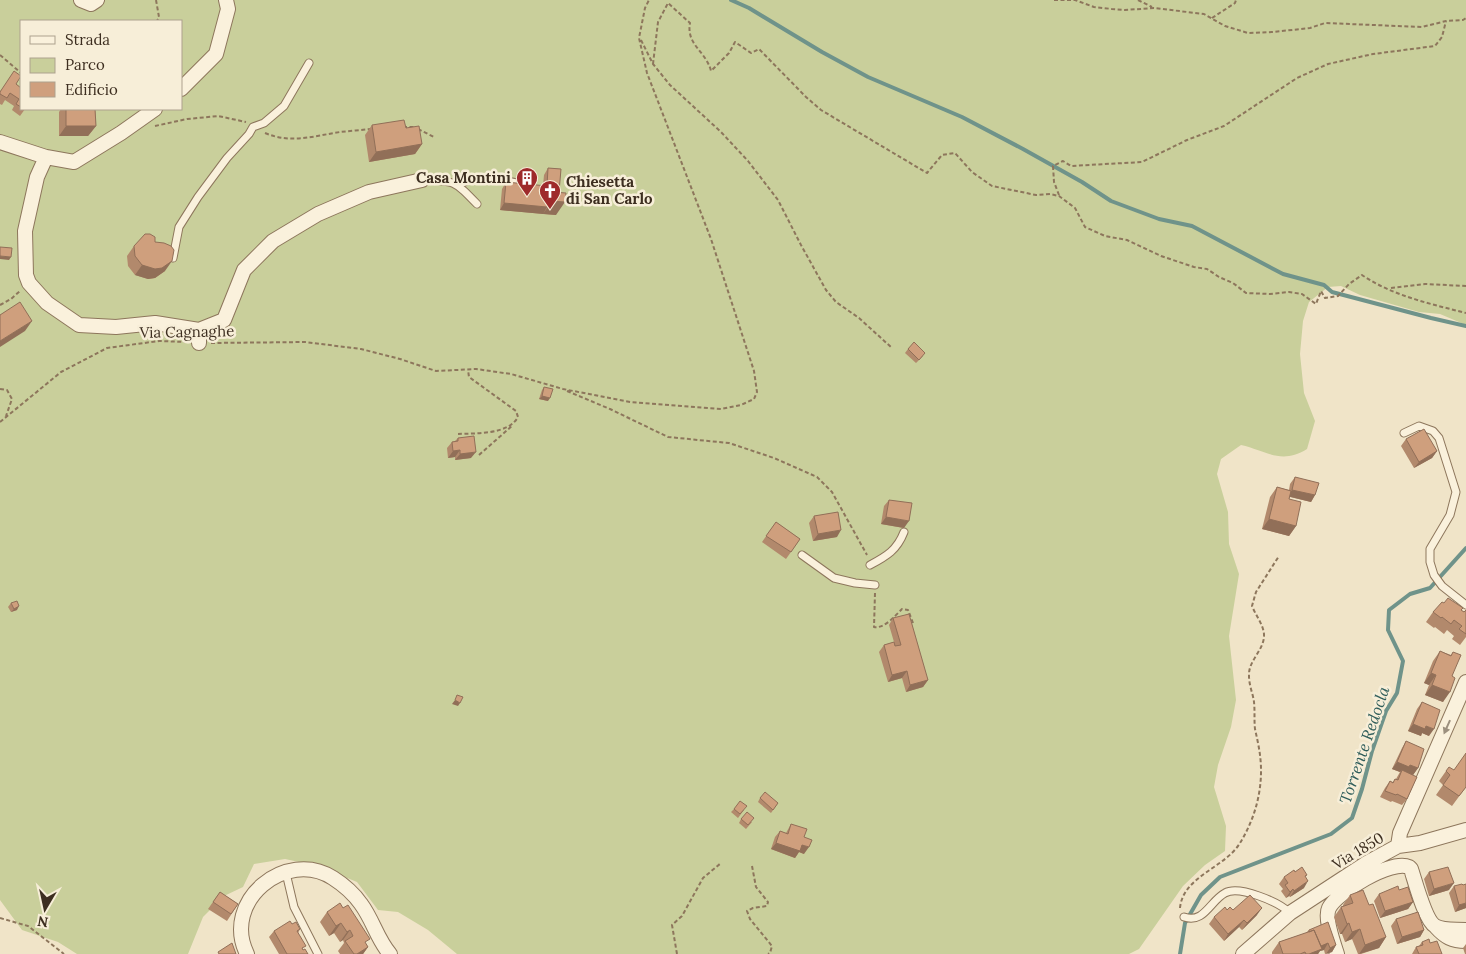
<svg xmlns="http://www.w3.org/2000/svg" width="1466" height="954" viewBox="0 0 1466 954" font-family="Lora,serif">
  <rect width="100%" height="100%" fill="#f0e4c8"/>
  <path fill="#c9cf9b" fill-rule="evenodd" d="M0,0H1466V325L1440,314L1419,312L1360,295L1341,286L1328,287L1309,302L1303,321L1300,354L1304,393L1315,421L1307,449C1281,465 1267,451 1241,445L1221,459L1217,474L1228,512L1229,544L1239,574L1229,636L1236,700L1231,727L1218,765L1214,787L1226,826L1225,851L1205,865L1183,886L1139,949L1129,954H457L428,930L398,912L378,910L357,882L318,866L285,859L254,864L243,887L224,896L203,917L188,954H77L58,942L22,930L0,900ZM21,21H181V109H21Z"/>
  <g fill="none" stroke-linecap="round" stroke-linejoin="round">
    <path stroke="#6f938a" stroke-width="4" d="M731,0L749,8L822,52L868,77L962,117L1023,149L1082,182L1111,201L1159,219L1192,226L1283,274L1324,285L1332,292L1431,318L1466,326
      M1180,954L1185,923L1201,895L1220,877L1331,834L1352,818L1362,789L1372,751L1386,711L1397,693L1403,661L1388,630L1389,610L1410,594L1430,588L1466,548"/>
    <g stroke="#8d765c" stroke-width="9">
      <path id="service" d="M422,180C454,180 455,181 477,204
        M459,185L470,179L492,178L527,185
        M173,258L179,227L198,197L227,158L249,134L253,127L264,123L284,106L309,63
        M1404,433L1419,426L1433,431L1439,438L1456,492L1450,515L1430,549V562L1434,575L1442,586L1466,605
        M802,555L834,578L855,583L875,585
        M870,565C887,556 897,550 904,532
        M286,873L294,907L318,954
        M1184,917C1204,924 1210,901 1225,893C1239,885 1279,902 1290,913"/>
    </g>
    <g stroke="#8d765c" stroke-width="16">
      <path id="minor" d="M81,0L91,4L97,0
        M181,89L216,54L228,9L226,0
        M0,142L46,157L74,162L121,133L155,109
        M46,157L37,177L25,231L26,275L29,283L47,303L79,325L116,327L155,323L199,330L224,320L244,270L273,241L318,214L369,192L422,180
        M199,343V330
        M1398,846L1400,833L1466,682
        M1436,927C1445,937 1452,941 1466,941
        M247,954C221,901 286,848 333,878C344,885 354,894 361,904C373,920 377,939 390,954
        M1243,954L1290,913L1365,864L1398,846L1420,843L1466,830
        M1337,954C1334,944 1324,918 1329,908C1337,892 1392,859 1409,867L1411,869C1415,881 1425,920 1435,926C1443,931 1457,929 1466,930"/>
    </g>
    <path stroke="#8d765c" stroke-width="2" stroke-dasharray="4 2.5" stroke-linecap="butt" d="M156,0L159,17L157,21
      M1054,0H1075L1094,7L1112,9L1125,10L1154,8L1204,14L1225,26L1248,33L1273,32L1310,28L1325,23L1422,27L1446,21L1463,20L1466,18
      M1138,0L1152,7
      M1212,18L1235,3L1236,0
      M641,40L653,64L670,85L721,132L748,161L778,200L801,245L826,290L836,302L859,318L892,348
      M0,55L21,73
      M653,64L658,22L668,3L690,23C686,45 706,51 711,71L729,53L735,42L751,53L759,49L806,97L821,110L927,173L942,155L955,153L972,172L992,186L1036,195L1050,194L1059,196L1075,208L1085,227L1105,236L1127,240L1161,256L1194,267L1207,269L1219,277L1233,283L1246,293L1270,294L1289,292L1302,294L1316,304L1321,291L1325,298L1338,296L1349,284L1362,275C1393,296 1431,304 1466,313
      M155,126L187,119L218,116L246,122
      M403,127H414
      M418,129L434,137
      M265,133C291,144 314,136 340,132C350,131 361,130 371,129
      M1059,195L1054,182L1053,166L1063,161L1071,166L1142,162L1187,140L1224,126L1297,78L1328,64L1373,54L1435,46L1442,37L1446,21
      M1391,288L1425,284L1466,286
      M0,305L11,299L20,291
      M211,343L305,342L361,349L400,359L436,371L476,369L511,374L563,389L630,402L721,409L741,405L754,399L757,392L754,371L711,239L647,73L639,38L645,8L649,0
      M0,389L7,390L12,399L6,416
      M567,391L610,409L668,437L729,443L774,458L817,477L832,492L867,555
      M0,422L61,372L107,348L159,341L186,342
      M458,434C476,433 508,435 518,417L516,411L469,377L468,370
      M479,455L513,425
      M875,593L874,627C884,629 895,616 902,609L908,610L913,623
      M752,866L756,887L768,902L767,906L753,908L747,911L750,919L772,946L770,953L768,954
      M1180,908C1183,876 1225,868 1240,843C1256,817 1264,786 1260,755C1259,747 1257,738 1255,729C1254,720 1255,711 1254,702C1253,694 1249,685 1249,676C1248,660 1265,650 1264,634C1263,624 1256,616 1252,606L1256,592L1279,556
      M0,918L28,926L64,954
      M677,954L672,925L682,916L703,878L721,863"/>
    <use href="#service" stroke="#faf1dc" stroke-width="7"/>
    <use href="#minor" stroke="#faf1dc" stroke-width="14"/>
  </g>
  <path fill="#b2896c" d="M16,84L21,88V109H25L20,116L12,110L14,106L5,100L2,105L0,104V91Z
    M61,109H95L96,126L88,136H59V112Z
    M372,125L406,128L422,144L415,154L369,162L365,135Z
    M548,168L561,169L556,215L500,210L502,189L506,182L543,186L544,175Z
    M155,242L165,271L155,278L148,279L135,275L128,266L127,256L134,246Z
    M908,349L923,356L916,363L905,353Z
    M544,387L548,401L539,399L542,390Z
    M458,438L471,458L455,460V457L448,458L447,448L452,442L455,441Z
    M1406,439L1437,451L1432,458L1414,468L1401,446Z
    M1295,477L1315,495L1311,502L1290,497L1289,499L1296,526L1289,536L1262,529L1270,497L1277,487L1289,490L1290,484Z
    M889,500L904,528L881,524L884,506Z
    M814,516L837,537L813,541L809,523Z
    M776,522L800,539L786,559L762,542Z
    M11,603L17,610L11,612L8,607Z
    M1444,603L1461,610L1464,612L1466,610V637L1460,645L1452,639L1454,636L1447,630L1444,634L1435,627L1434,628L1426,622L1433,612Z
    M893,618L928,680L923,687L906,692L902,678L888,682L879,652L884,645L894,642L889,625Z
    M1440,651L1451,655L1453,652L1452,676L1443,702L1425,695L1429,685L1424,683L1433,661Z
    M1422,702L1429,736L1422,733L1421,736L1408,731L1417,709Z
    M1406,741L1418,768L1413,775L1407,799L1402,805L1392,801L1391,802L1380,797L1385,788L1390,781L1393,782L1395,779H1396L1400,772L1392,769L1402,748Z
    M1446,771L1466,787L1452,806L1436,795L1443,785L1439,781Z
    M760,798L778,803L771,813L758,802Z
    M734,809L744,810L738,818L731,812Z
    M741,819L752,822L746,829L739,823Z
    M791,824L804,837V854L799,852L795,858L771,849L775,837L780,831L786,833Z
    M1295,872L1307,875L1305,877L1304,888L1290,897L1289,896L1286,898L1281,891L1283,889L1279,884L1284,877Z
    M1429,872L1449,890L1429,896L1424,879Z
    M1454,886L1466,908L1455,912L1449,893Z
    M1399,890L1413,902L1408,909L1380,918L1374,901L1379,894Z
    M220,892L238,904L227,921L208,909Z
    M1350,895L1369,905L1386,937L1379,948L1361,954H1358L1352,939L1345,942L1342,934H1340L1334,917L1341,907L1343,906V905Z
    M1227,910L1257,915L1242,930L1239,927L1224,941L1209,924L1214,917Z
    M327,912L366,944L368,947L363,954H340L338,951L344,943L343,940L340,942L334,933L329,936L320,922Z
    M1396,919L1424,930L1420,937L1397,944L1391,926Z
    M292,924L300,929L298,933L303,950L308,954H279L269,937L274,931Z
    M1309,930L1336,945L1332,952L1325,954L1324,950L1320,951L1318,954H1272V952L1279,942L1306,933Z
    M1422,942L1430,943L1442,954H1412L1416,947L1419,946Z
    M1466,944V954H1465L1463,948Z"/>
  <path fill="#916f58" d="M66,126H96L88,136H59Z
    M422,144L415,154L369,162L376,152Z
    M552,201L565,202L556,215L543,214Z
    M504,203L547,207L543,214L500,210Z
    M0,256L11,257L9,260L0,259Z
    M172,261L165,271L155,278L148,279L135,275L142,265Z
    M32,321L25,331L0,347V341Z
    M542,396L550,398L548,401L539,399Z
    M460,450L455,457L448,458L453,451Z
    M1437,451L1432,458L1414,468L1419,462Z
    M476,452L471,458L455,460L460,454Z
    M1292,490L1315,495L1311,502L1287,496Z
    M886,517L909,521L904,528L881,524Z
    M1269,519L1296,526L1289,536L1262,529Z
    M841,530L837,537L813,541L818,534Z
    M19,606L17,610L11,612L14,609Z
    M907,671L902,678L888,682L892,675Z
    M1431,673L1436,675L1429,685L1424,683Z
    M928,680L923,687L906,692L910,685Z
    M1432,685L1450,692L1443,702L1425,695Z
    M455,700L460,703L458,706L452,704Z
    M1413,724L1426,726L1434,729L1429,736L1422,733L1421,736L1408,731Z
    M1397,762L1410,765L1418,768L1413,775L1402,770L1400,772L1392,769Z
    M776,843L802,845L809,847L804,854L799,852L795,858L771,849Z
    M1308,881L1304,888L1290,897L1294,891Z
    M1454,883L1449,890L1429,896L1434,889Z
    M1293,889L1289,896L1286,898L1290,892Z
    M1413,902L1408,909L1380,918L1385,911Z
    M1466,903V908L1455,912L1459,905Z
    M1262,908L1257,915L1242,930L1247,923Z
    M1244,920L1239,927L1224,941L1228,934Z
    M341,923L334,933L329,936L336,926Z
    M1349,923L1342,934H1340L1347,924Z
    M1360,929L1352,939L1345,942L1352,932Z
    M350,930L343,940L340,942L347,932Z
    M1424,930L1420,937L1397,944L1402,937Z
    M1386,937L1379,948L1359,954L1365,945Z
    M1328,943L1324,950L1320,951L1318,954H1309L1317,947Z
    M1336,945L1332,952L1326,954L1330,948Z
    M368,947L363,954H357Z"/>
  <path fill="#cf9f7d" stroke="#916f58" d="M14,71L21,76L16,84L21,88V107L16,104L19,99L10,93L7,98L0,94V92Z
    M66,109H95L96,126H66Z
    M404,120L406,128L419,126L422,144L376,152L372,125Z
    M548,168L561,169L559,192H553L548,198L547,207L504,203L506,182L547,186Z
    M553,192L566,193L565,202L552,201Z
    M145,234H150L155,237V242L164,243L171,246L174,250L172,261L162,268L155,269L142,265L135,256L134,246Z
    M0,247L12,248L11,257L0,256Z
    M20,302L32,321L0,341V315Z
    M914,342L925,353L919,360L908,349Z
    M544,387L553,389L550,398L542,396Z
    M1424,429L1437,451L1419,462L1406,439Z
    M474,436L476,452L460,454V450L453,451L452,442L458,441V438Z
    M1295,477L1319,483L1315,495L1292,490Z
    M1277,487L1291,491L1289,499L1301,502L1296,526L1269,519Z
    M889,500L912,503L909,521L886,517Z
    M838,512L841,530L818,534L814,516Z
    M776,522L800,539L791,552L766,536Z
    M1448,598L1463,608L1461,610L1464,612L1466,610V634L1459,629L1462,626L1454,620L1451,624L1442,617L1441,618L1433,612L1442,602L1444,603Z
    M17,601L19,606L14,609L11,603Z
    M909,614L928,680L910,685L907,671L892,675L884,645L894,642L895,646L901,645L893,618Z
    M1440,651L1451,656L1453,652L1461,655L1452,676L1455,678L1450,692L1432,685L1436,675L1431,673Z
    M457,695L463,697L460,703L455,700Z
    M1422,702L1440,710L1434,729L1426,726L1425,729L1413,724Z
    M1406,741L1424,749L1418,768L1410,765L1409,767L1397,762Z
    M1466,753V787L1459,796L1443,785L1450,775L1446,771L1449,767L1454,770Z
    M1402,770L1417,777L1407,799L1397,794L1396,795L1385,791L1390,781L1393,783L1395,779L1398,780Z
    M765,792L778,803L773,810L760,798Z
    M740,801L747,806L740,814L734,809Z
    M747,812L754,818L748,825L741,819Z
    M791,824L807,829L804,837L812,840L809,847L802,845L800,851L776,843L780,831L788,834Z
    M1302,867L1307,875L1305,876L1308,881L1294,891L1293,889L1290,892L1285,885L1288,883L1284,877L1294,870L1295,872Z
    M1448,867L1454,883L1434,889L1429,872Z
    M1462,884L1463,885L1466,884V903L1459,905L1454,886Z
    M1398,886L1399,890L1408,887L1413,902L1385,911L1379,894Z
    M1363,890L1369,905L1373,904L1386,937L1365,945L1360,929L1352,932L1349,923L1347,924L1341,907L1353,903L1350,895Z
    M220,892L238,904L231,914L213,902Z
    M1250,895L1262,908L1247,923L1244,920L1228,934L1214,917L1225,907L1227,910L1230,907L1233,910Z
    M340,903L343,908L348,905L370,939L365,942L368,947L357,954H354L345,941L353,936L350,930L347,932L341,923L336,926L327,912Z
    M1418,912L1424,930L1402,937L1396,919Z
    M290,921L292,924L296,922L300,929L297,931L306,946L302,948L303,950L305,949L308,954H287L274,931Z
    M1328,922L1336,945L1330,948L1328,943L1321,946L1314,930L1309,932V930Z
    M1314,930L1322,949L1309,954H1306L1305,952L1300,954H1283L1279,942Z
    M1429,939L1430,943L1437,941L1442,954H1419L1416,947L1423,945L1422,942Z
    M232,943L236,954H219L218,952Z"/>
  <defs><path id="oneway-solid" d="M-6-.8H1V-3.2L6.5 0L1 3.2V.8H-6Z" transform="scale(1.25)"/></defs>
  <use fill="#9c907e" href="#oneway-solid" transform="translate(1447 727) rotate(114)"/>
  <defs>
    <g id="building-pin" transform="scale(1.125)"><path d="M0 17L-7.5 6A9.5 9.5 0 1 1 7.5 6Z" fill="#9e2a2b" stroke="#f7eed8"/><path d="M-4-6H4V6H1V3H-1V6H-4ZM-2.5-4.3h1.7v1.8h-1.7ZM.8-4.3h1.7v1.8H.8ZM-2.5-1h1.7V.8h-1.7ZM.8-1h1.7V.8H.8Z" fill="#fff"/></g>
    <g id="church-pin" transform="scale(1.125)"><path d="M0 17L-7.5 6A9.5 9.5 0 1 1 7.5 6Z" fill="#9e2a2b" stroke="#f7eed8"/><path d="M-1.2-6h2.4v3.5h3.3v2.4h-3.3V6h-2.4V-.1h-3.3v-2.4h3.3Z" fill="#fff"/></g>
  </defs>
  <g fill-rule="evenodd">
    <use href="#building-pin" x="527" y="178"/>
    <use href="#church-pin" x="550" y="191"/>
  </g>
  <g text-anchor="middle" stroke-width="5" stroke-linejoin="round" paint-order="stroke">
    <g font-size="15" font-weight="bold" fill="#3d2e20" stroke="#f7eed8" text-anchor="end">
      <text x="511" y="183">Casa Montini</text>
      <text x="566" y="187" text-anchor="start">Chiesetta<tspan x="566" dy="17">di San Carlo</tspan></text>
    </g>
    <g font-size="15" fill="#3d2e20" stroke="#f7eed8">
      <text transform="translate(187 332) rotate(-1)" y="5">Via Cagnaghe</text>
      <text transform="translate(1358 851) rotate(-31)" y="5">Via 1850</text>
    </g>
    <g font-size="16" font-style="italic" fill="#2f5d5a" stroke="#f7eed8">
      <text transform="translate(1364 745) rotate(-71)" y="6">Torrente Redocla</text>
    </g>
  </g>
  <rect x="20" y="20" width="162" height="90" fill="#f7eed8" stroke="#ada18e"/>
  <rect x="30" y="36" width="25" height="8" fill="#faf1dc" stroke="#ada18e"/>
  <text x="65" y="45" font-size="15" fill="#3d2e20">Strada</text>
  <rect x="30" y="58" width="25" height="15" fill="#c9cf9b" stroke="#ada18e"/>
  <text x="65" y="70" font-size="15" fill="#3d2e20">Parco</text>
  <rect x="30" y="82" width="25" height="15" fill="#cf9f7d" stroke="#ada18e"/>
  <text x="65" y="95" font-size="15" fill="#3d2e20">Edificio</text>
  <g transform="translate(45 909) rotate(189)" stroke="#f7eed8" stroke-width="4" paint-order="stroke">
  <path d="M0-4L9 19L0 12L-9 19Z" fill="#3d2e20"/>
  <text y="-8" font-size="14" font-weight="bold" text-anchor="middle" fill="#3d2e20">N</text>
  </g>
</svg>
